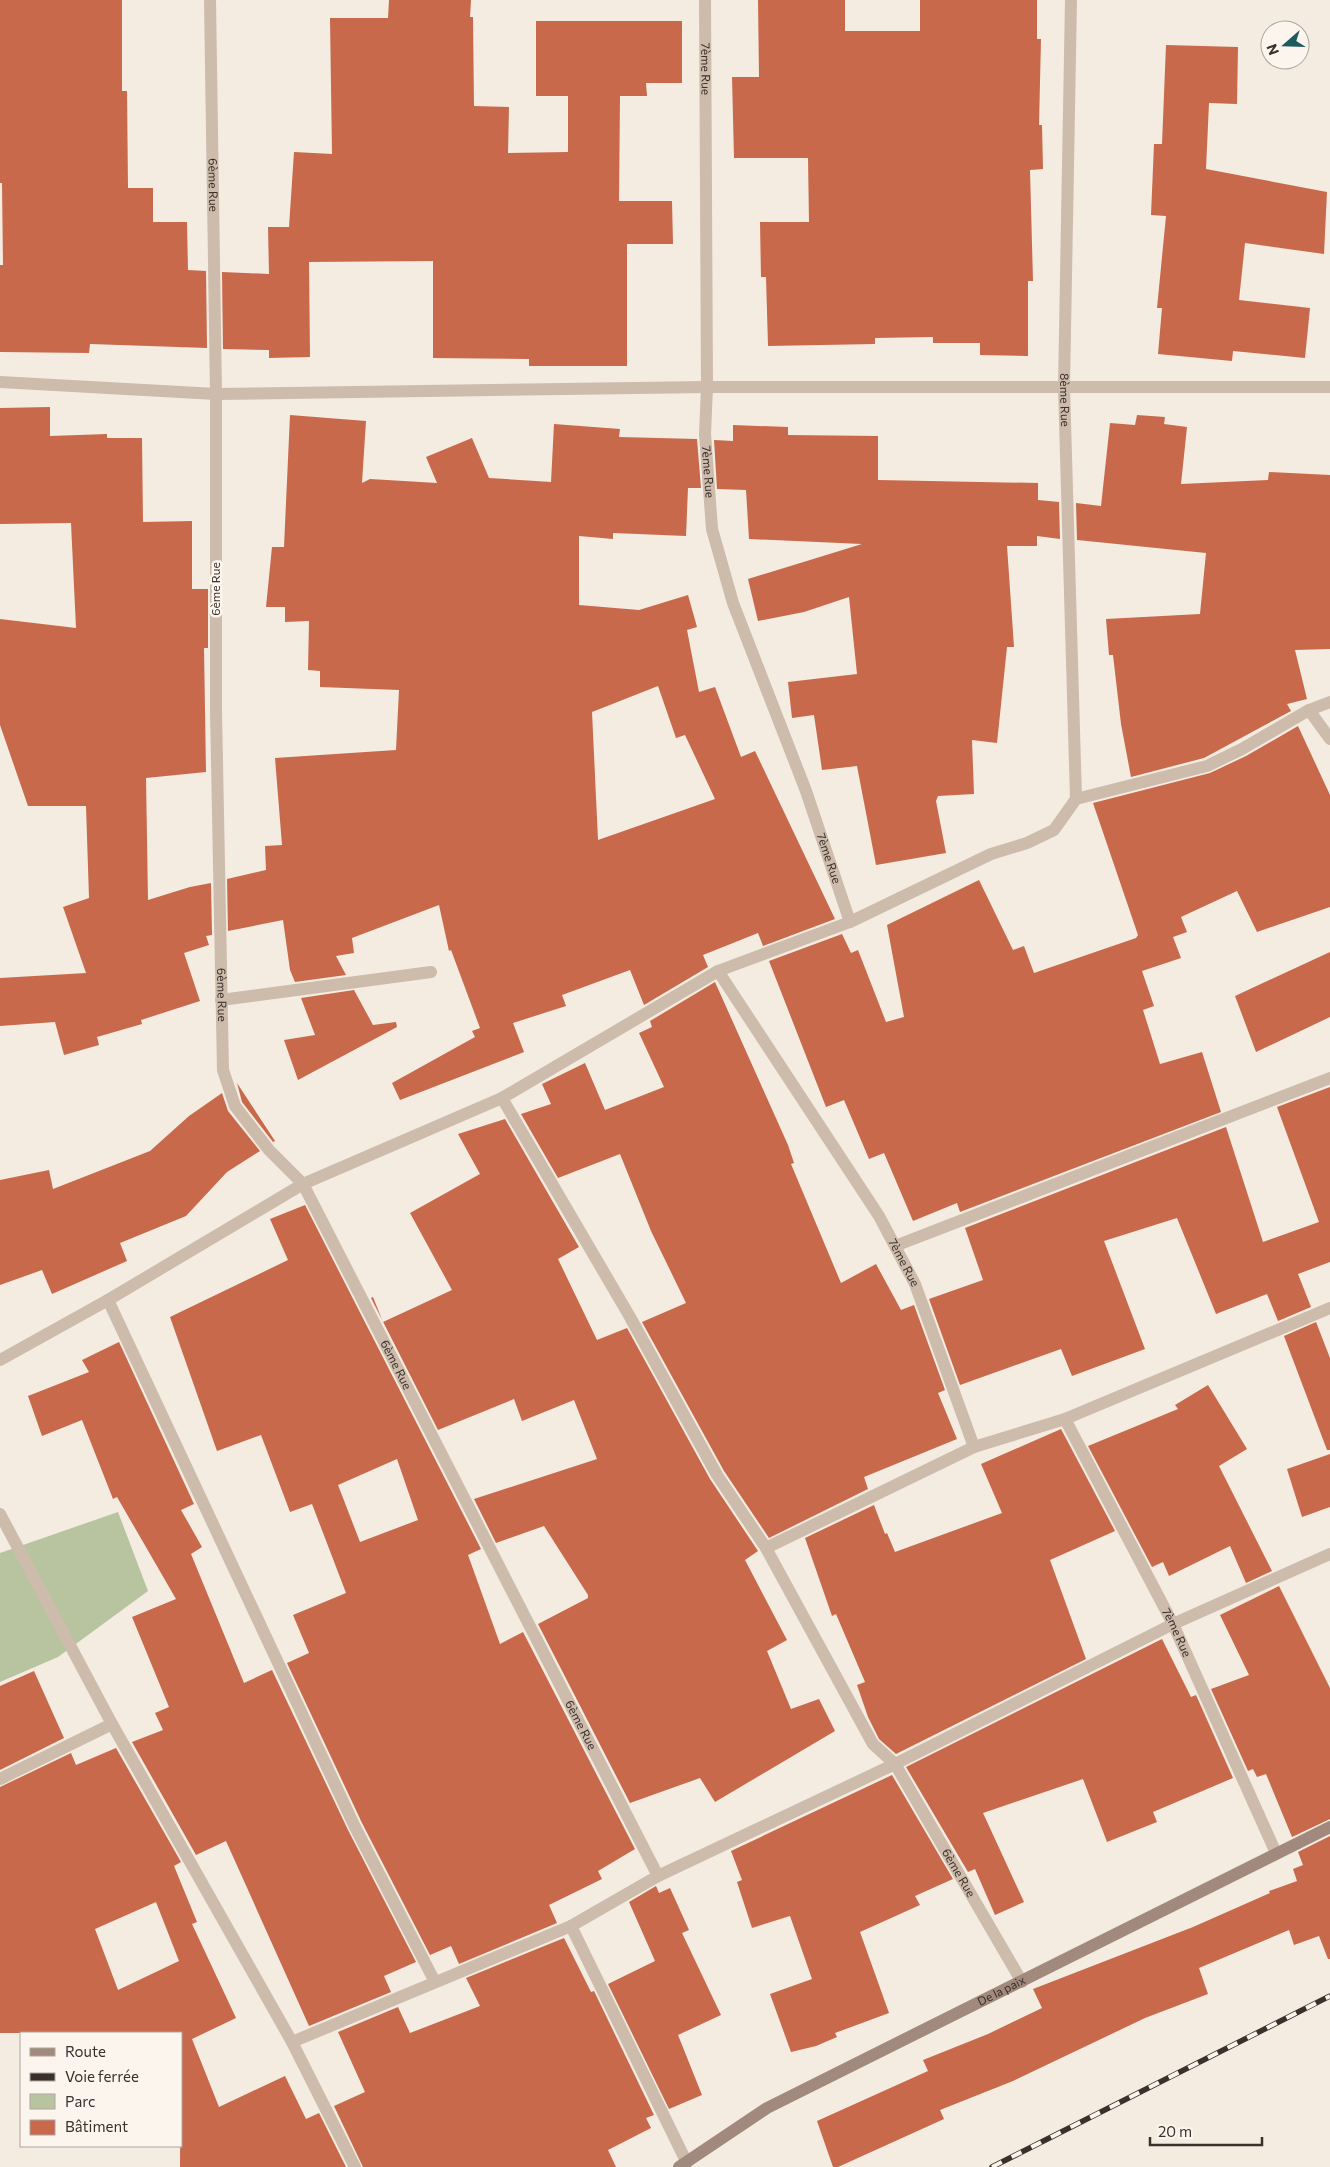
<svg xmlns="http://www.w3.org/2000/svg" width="1330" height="2167" viewBox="0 0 1330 2167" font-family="Commissioner,sans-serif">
  <rect width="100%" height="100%" fill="#f4ebe1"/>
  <path fill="#b8c4a0" d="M118,1512L148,1591L58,1657L0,1682V1553Z"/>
  <path fill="#c8694b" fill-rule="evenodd" d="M0,0H122V91H127L128,188H153V222H187L188,270L206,271L207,348L90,344L89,353L0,352V265H3L2,183H0Z
    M389,0H471L470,17H473L474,106L509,107L508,153L568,152V96H536V21H682V83H646L647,96H620L619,201H672L673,244H627V366H529V359L433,358V261L309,262L310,357L269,358V350L223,349L222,272L269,274L268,227H289L294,152L332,154L330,18H388Z
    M758,0H845V31H920V0H1037V39H1041L1039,125H1042L1043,169L1030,170L1033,281H1028V356L980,355V343H933V337L875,338V344L768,346L766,277H761L760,222H809L808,158H734L732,77H759Z
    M1166,45L1238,47L1237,104L1209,103L1206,169L1327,192L1324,254L1245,243L1239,300L1310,308L1305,358L1233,351L1232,361L1158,354L1162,308H1157L1166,216L1151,215L1154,144H1162Z
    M50,407V436L107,434V438H142L143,522L192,521V589H208V648H204L206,772L146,778L148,900L190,887L211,883L212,935L206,936L209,945L184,953L200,1001L141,1020L142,1024L97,1037L99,1045L64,1055L55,1022L0,1026V978L86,973L63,907L89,898L86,806H28L0,725V619L76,628L71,523L0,524V408Z
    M290,415L366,421L362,483L370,479L437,483L426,457L472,438L489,478L551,482L554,424L620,429L619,437L697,439L701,488H688L686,536L613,533V539L579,536V605L639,610L688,595L697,627L687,630L699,692L715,687L741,757L755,751L835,919L763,946L758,933L703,955L708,967L644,1005L630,970L562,995L566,1006L513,1023L524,1052L400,1100L392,1083L475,1037L472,1031L480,1028L451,950L449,951L439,905L352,938L354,953L336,956L346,975L295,982L290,970L283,920L228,931L227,879L266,870L265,846L282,845L275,758L396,750L399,690L320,687V671L308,670L309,621L285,622V607H266L272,547H284ZM658,686L676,738L685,735L715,799L598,840L592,712Z
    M1137,415L1165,417L1164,424L1187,427L1181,484L1268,480L1269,472L1330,475V649L1295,650L1307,699L1287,704L1291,711L1204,758L1131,777L1121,724L1113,655H1109L1106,619L1200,614L1206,553L1077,540L1076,503L1101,506L1110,423L1135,425Z
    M733,425L788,427V435L878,436V480L1038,483V500L1059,502L1060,539L1037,536V546H1007L1014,647H1007L997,743L972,740L974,794L938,796L936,801L946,853L876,865L857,766L822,770L814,715L792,718L788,682L857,674L849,597L804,612L758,621L748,579L862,544L749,539L746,490L717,489L714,440L733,441Z
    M1298,726L1330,795V907L1257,932L1237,891L1181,917L1187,932L1173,937L1181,958L1142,971L1154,1006L1143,1010L1160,1064L1202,1052L1221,1112L960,1212L957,1203L913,1221L884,1153L869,1159L844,1100L826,1107L769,961L842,934L851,953L858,950L886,1022L904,1017L887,925L979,880L1013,950L1024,946L1034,973L1136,938L1138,935L1093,803L1210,773L1246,756Z
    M1330,952V1017L1256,1052L1235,996Z
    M715,982L788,1145L794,1163L791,1164L841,1283L876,1264L901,1310L914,1305L945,1390L938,1393L957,1439L864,1477L868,1489L769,1538L724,1471L642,1322L686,1303L651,1231L620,1154L558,1178L521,1114L551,1104L542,1084L585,1063L605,1110L664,1087L639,1033L652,1027L650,1021Z
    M354,990L373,1025L396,1022L397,1027L298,1080L284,1040L315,1035L301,998Z
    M237,1083L275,1141L273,1142L242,1102Z
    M1330,1087V1262L1298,1274L1311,1307L1278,1321L1267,1294L1216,1314L1177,1218L1104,1241L1145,1349L1072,1376L1061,1349L960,1385L929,1299L983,1280L965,1228L1226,1127L1263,1242L1319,1222L1277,1107Z
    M222,1093L228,1111L260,1151L227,1172L186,1216L120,1243L127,1261L52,1294L42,1270L0,1285V1180L49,1170L53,1189L150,1151L189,1116Z
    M505,1119L579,1247L558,1259L597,1340L627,1328L710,1479L758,1551L745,1560L787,1640L767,1651L791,1709L819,1699L835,1731L715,1802L700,1778L630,1803L538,1624L588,1598V1595L544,1526L496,1543L474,1499L597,1459L574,1400L522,1421L514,1399L438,1430L371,1298L373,1297L383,1322L452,1290L410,1213L480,1174L458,1134Z
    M305,1205L481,1549L468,1555L500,1644L523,1632L635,1849L598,1871L602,1879L549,1905L557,1923L459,1964L451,1946L430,1955L362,1823L287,1663L309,1653L293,1615L346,1593L312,1504L290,1512L261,1435L217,1451L170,1317L288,1260L270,1219ZM397,1459L418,1520L360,1542L338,1485Z
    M1316,1322L1330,1358V1450H1327L1284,1336Z
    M119,1342L194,1504L181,1510L202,1547L191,1554L244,1683L272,1670L348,1830L416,1962L384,1976L391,1992L309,2026L226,1841L196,1855L132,1742L163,1730L155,1713L169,1707L132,1617L176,1599L117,1497L113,1499L82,1420L42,1436L28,1396L89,1372L82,1360Z
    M1208,1385L1247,1449L1219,1466L1272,1571L1246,1583L1230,1546L1169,1576L1163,1562L1152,1567L1088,1446L1178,1409L1175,1405Z
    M1061,1429L1115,1531L1050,1560L1086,1659L896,1754L879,1739L868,1717L857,1685L865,1682L836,1614L832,1616L805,1538L874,1505L885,1534L887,1533L895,1552L1002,1513L981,1464Z
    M1330,1454V1507L1302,1517L1287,1469Z
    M1279,1586L1330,1688V1819L1292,1837L1266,1774L1257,1777L1253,1769L1248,1771L1211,1689L1249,1675L1220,1615Z
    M1162,1639L1191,1697L1196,1695L1233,1778L1153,1812L1157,1822L1107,1842L1083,1779L983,1813L1024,1902L995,1915L975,1869L968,1872L906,1767Z
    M34,1671L64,1738L0,1770V1686Z
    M116,1748L181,1862L174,1866L197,1922L192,1924L236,2018L192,2039L219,2107L285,2076L306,2119L319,2113L346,2167H180L181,2033H0V1787L71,1753L76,1765ZM156,1902L179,1961L118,1990L95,1929Z
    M892,1775L953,1879L915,1896L920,1905L860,1932L889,2013L835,2033L837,2037L816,2046L791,2052L770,1994L812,1979L790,1916L752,1928L737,1882L742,1880L731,1851Z
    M1330,1836V1959H1328L1319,1936L1294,1945L1289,1930L1199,1968L1208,1994L1145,2018L1013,2081L940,2110L944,2119L838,2167H833L817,2121L928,2071L923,2060L988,2034L1042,2008L1033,1989L1193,1927L1270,1893L1269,1891L1297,1881L1293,1869L1303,1865L1298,1852Z
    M656,1886L659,1893L670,1888L689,1930L682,1933L721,2015L678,2035L702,2095L669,2109L608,1984L655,1961L629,1902Z
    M564,1938L591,1992L594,1991L654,2115L646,2118L651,2128L608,2150L616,2167H363L334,2106L365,2092L338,2032L398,2007L410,2033L480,2006L466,1978Z"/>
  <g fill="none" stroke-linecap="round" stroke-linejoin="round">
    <g stroke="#cdbbac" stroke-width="12">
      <path id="s1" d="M210,0L216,394V711L223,1070L235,1106L269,1150L303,1184L658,1876"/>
      <path id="s2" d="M705,0L707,387L705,434L712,529L733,603L806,791L850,922"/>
      <path id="s3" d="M1071,0L1064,387L1076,799"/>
      <path d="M0,382L216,394L707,387H1330"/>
      <path d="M1309,710L1330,739"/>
      <path id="s4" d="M718,971L879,1216L915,1284L974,1447"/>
      <path d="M221,1000L431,972"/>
      <path id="s5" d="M502,1098L630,1317L717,1475L766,1548L873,1744L895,1764L1022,1982"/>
      <path d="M895,1246L1330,1078"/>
      <path d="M108,1300L355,1827L435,1982"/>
      <path d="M0,1360L108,1300L303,1184L502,1098L718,971L850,922L991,854L1027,843L1054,830L1076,799L1207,766L1242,749L1309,710L1330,702"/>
      <path id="s6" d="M1065,1419L1173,1624L1276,1853"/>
      <path d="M0,1514L112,1724L292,2042L355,2167"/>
      <path d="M766,1548L974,1447L1065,1419L1330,1308"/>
      <path d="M0,1779L112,1724"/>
      <path d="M571,1926L687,2163"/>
      <path d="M292,2042L571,1926L658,1876L895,1764L1173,1624L1330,1554"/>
    </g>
    <path stroke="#a18a7d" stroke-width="12" id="s7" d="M679,2167L767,2108L1330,1827"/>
    <g stroke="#3b302b" stroke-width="5.5">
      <path id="rail" d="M992,2167L1330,1996"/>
    </g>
    <use href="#rail" stroke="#fbf5ee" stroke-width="4" stroke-dasharray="11" stroke-linecap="butt"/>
  </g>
  <g text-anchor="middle" stroke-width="5" stroke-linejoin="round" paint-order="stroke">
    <g font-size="12" fill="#3b302b" stroke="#fbf5ee">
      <text dy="4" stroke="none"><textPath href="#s2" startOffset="69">7ème Rue</textPath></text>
      <text dy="4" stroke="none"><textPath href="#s1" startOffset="185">6ème Rue</textPath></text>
      <text dy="4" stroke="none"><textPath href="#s3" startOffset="400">8ème Rue</textPath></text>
      <text dy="4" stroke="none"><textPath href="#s2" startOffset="472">7ème Rue</textPath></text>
      <text transform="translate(216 589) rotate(-90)" y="4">6ème Rue</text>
      <text dy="4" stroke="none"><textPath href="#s2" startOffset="879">7ème Rue</textPath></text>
      <text dy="4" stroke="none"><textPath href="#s1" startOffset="995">6ème Rue</textPath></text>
      <text dy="4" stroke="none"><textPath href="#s4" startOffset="346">7ème Rue</textPath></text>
      <text dy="4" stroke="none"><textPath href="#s1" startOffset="1415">6ème Rue</textPath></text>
      <text dy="4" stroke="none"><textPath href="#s6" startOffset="241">7ème Rue</textPath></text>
      <text dy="4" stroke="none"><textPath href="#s1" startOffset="1820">6ème Rue</textPath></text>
      <text dy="4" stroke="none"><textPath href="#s5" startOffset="901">6ème Rue</textPath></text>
      <text dy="4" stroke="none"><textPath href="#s7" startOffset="368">De la paix</textPath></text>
    </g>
  </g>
  <rect x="20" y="2032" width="162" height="115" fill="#fbf5ee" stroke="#aea6a0"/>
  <rect x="30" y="2048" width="25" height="8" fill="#a18a7d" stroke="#aea6a0"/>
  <text x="65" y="2057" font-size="15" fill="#3b302b">Route</text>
  <rect x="30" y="2073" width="25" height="8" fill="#3b302b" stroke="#aea6a0"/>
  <text x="65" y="2082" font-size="15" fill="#3b302b">Voie ferrée</text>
  <rect x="30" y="2094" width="25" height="15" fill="#b8c4a0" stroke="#aea6a0"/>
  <text x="65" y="2107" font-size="15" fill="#3b302b">Parc</text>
  <rect x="30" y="2120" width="25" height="15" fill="#c8694b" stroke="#aea6a0"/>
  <text x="65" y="2132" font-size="15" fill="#3b302b">Bâtiment</text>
  <g transform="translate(1285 45) rotate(250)"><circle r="24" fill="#fbf5ee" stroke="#aea6a0"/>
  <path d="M0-4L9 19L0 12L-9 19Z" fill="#1f5a5e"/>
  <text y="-8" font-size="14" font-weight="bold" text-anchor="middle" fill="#3b302b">N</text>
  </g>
  <path d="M1150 2137v8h112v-8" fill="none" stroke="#3b302b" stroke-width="2.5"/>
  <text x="1158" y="2137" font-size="15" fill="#3b302b" stroke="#fbf5ee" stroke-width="4" paint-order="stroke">20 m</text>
</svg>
